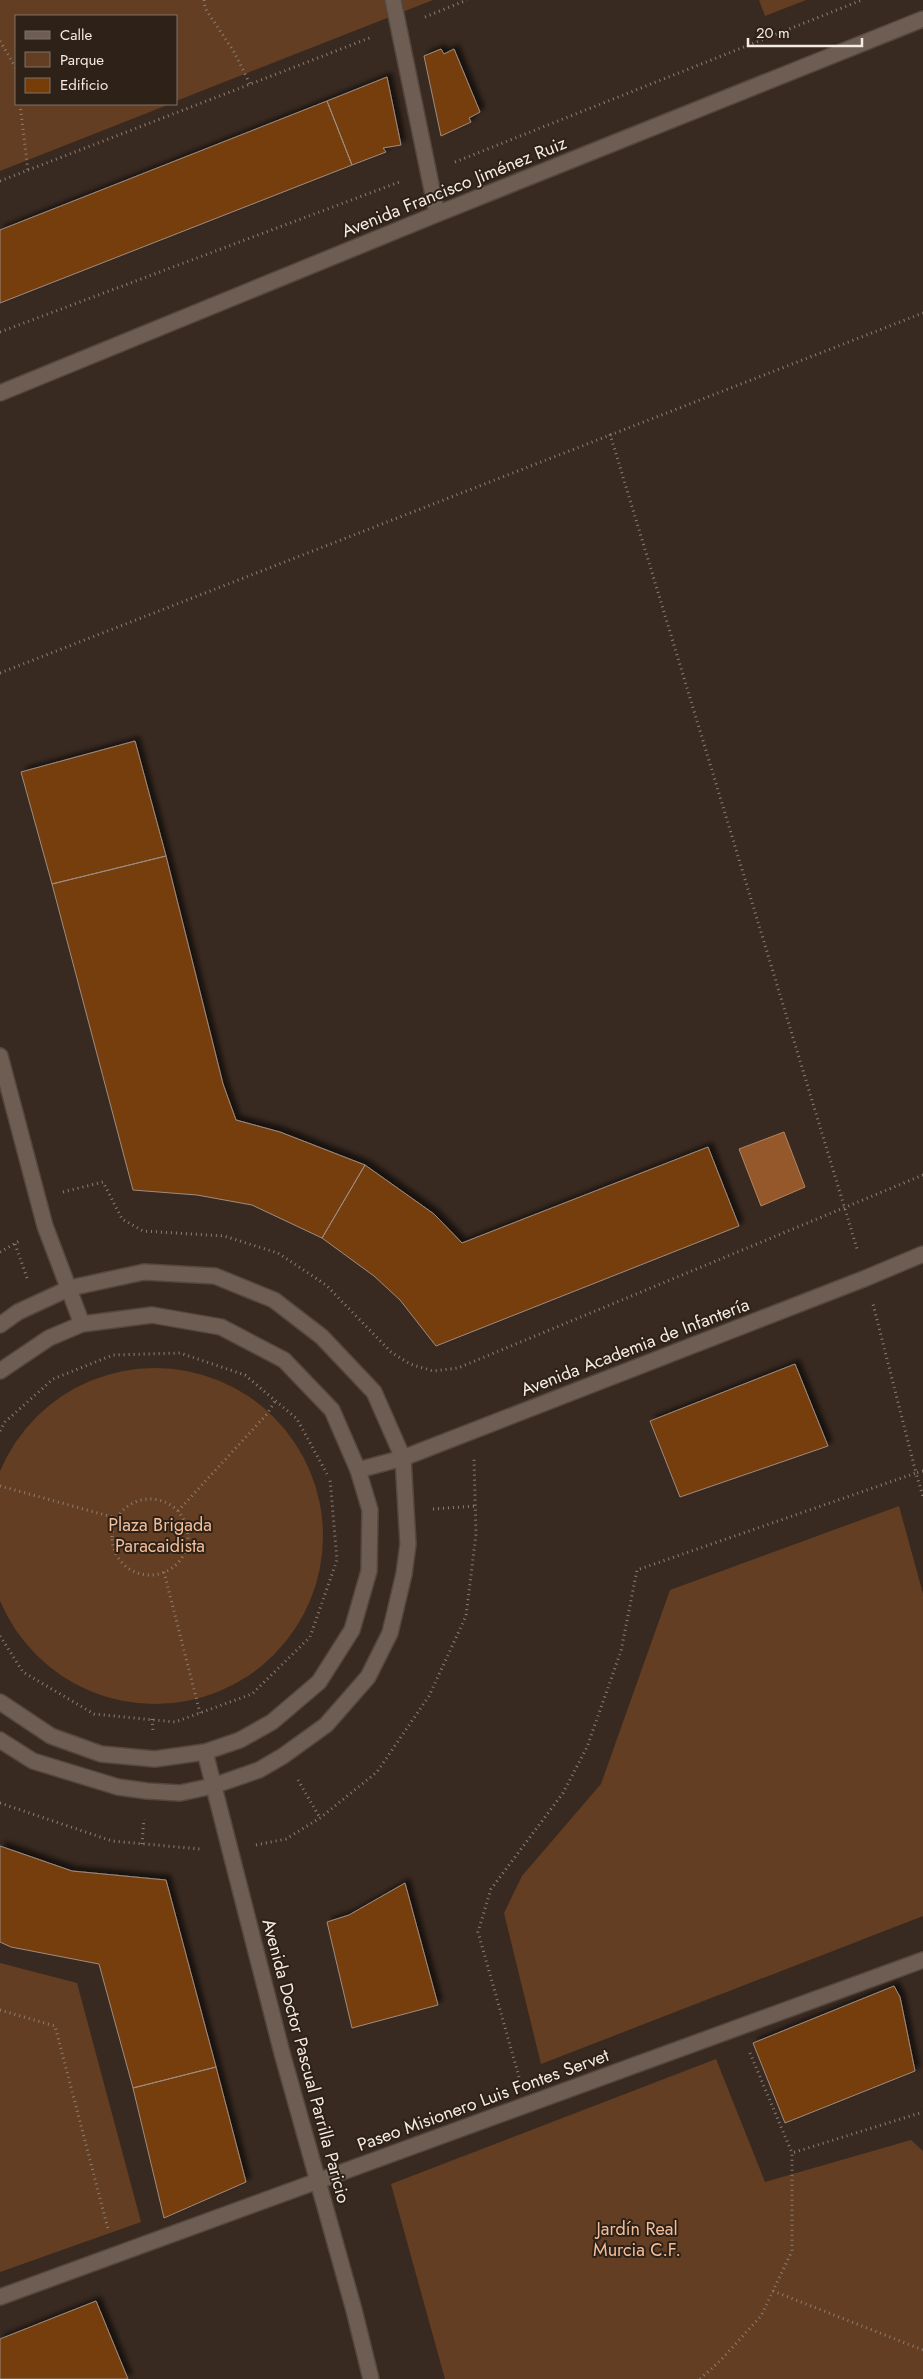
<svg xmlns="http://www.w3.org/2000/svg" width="923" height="2379" viewBox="0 0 923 2379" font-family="Jost,sans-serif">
  <defs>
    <filter id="shadow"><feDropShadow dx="4.5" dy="-4.5" stdDeviation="2.5" flood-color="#0009"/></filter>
  </defs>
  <rect width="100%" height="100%" fill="#392a21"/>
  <path fill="#643e22" d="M0,0H433L176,101V16H16V104H170L0,171Z
    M759,0H806L765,16Z
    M-13 1536a168 168 0 1 1 336 0a168 168 0 1 1-336 0Z
    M899,1506L923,1594V1916L541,2064L504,1913L522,1876L601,1784L670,1590Z
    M0,1963L77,1983L141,2222L0,2272Z
    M716,2059L765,2182L911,2140L923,2151V2379H445L391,2184Z"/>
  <path fill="#94582a" stroke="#b18462" d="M784,1132L805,1187L761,1206L739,1149Z"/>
  <path fill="#763d09" stroke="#9d8c81" filter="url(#shadow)" d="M441,49L444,54L454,49L480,112L469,118L471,122L441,136L424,56Z
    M387,77L401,145L383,148L386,152L352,165L327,101Z
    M327,101L352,165L0,303V230Z
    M135,741L166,856L52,884L21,772Z
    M166,856L223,1084L236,1120L280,1132L365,1165L322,1238L252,1205L197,1195L133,1190L52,884Z
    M708,1147L739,1226L436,1346L400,1300L374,1276L322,1238L365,1165L434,1214L462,1243Z
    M795,1364L828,1446L680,1497L650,1421Z
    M0,1846L72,1871L166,1880L216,2067L133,2088L99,1964L11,1947L0,1942Z
    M405,1883L438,2005L352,2028L327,1922L349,1915Z
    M894,1986L900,1997L915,2071L785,2123L753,2043Z
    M216,2067L246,2182L164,2218L133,2088Z
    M96,2301L128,2379H0V2339Z"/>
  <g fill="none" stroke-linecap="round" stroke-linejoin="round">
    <g stroke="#53473e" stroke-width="18">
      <path id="service" d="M0,1325L18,1312L70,1288L144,1272L215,1276L274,1300L322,1337L374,1392L403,1458L408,1544L404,1574L390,1633L368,1677L326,1725L283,1756L259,1770L213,1786L180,1793L147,1791L118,1787L33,1761L0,1740"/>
    </g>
    <g stroke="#53473e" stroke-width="18">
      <path id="pedestrian" d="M0,2297L923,1960"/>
    </g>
    <g stroke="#53473e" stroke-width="18">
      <path id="minor" d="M393,0L437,214
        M0,393L437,214L923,19
        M0,1056L45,1226L82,1324
        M0,1371L49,1338L82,1324L152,1315L221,1327L284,1360L332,1410L358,1470L370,1510L369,1571L352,1630L319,1682L272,1722L240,1740L205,1752L155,1759L101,1754L51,1736L0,1702
        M358,1470L403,1458L866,1278L923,1254
        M205,1752L282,2053L354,2310L371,2379"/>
    </g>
    <path stroke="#8b7e76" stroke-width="3" stroke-dasharray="1 4" stroke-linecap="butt" d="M204,0L205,8L234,52L250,84
      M425,17L467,0
      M0,41L16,68V73
      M20,104L28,171
      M455,162L862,0
      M0,181L372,37
      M0,332L402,181
      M610,434L858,1252
      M0,673L923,313
      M63,1192L103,1182L122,1219L143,1231L224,1236L278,1253L326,1285L391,1352L410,1364L433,1371L458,1368L923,1175
      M15,1244L27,1278
      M0,1252L21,1240
      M0,1431L5,1422L53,1379L113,1355L180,1353L245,1375L297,1419L327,1474
      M923,1471L916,1473L923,1497
      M0,1486L116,1518
      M112 1537a38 38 0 1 1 76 0a38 38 0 1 1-76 0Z
      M433,1509L475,1506
      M178,1511L267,1414L275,1401
      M164,1572L200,1713
      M0,1636L23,1672L94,1714L175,1722L252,1694L310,1637L337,1560L330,1479
      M152,1719L153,1731
      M298,1780L320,1818
      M0,1803L112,1841L200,1849
      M142,1844L144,1819
      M256,1845L286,1839L320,1818L377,1772L429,1696L466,1616L476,1534L474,1459
      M0,2010L55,2026L108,2229
      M750,2053L792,2153
      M519,2077L478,1932L491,1889L563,1793L587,1747L621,1651L637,1570L916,1473L873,1304
      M773,2291L923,2350
      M700,2379L721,2360L761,2316L792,2251V2153L923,2112"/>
    <use href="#service" stroke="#6e5d53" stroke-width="15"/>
    <use href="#pedestrian" stroke="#6e5d53" stroke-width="15"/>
    <use href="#minor" stroke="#6e5d53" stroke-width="15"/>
  </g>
  <g text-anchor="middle" stroke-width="4" stroke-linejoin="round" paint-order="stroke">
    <g font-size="18" fill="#f4ebe4" stroke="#2e2117">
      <text transform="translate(454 187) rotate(-22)" y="6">Avenida Francisco Jiménez Ruiz</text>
      <text transform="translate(635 1347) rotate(-21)" y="6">Avenida Academia de Infantería</text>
      <text transform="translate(306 2061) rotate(75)" y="6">Avenida Doctor Pascual Parrilla Paricio</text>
      <text transform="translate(483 2100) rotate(-20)" y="6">Paseo Misionero Luis Fontes Servet</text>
    </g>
    <g font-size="18" fill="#f3be9a" stroke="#2e2117">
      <text x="160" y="1531">Plaza Brigada<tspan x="160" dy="21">Paracaidista</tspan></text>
      <text x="637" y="2235">Jardín Real<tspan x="637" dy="21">Murcia C.F.</tspan></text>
    </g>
  </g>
  <rect x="15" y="15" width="162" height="90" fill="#2e2117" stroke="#7d7269"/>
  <rect x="25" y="31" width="25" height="8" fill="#6e5d53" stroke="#7d7269"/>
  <text x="60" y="40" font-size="15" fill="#f4ebe4">Calle</text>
  <rect x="25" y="52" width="25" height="15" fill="#643e22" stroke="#7d7269"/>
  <text x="60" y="65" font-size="15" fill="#f4ebe4">Parque</text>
  <rect x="25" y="78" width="25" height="15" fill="#763d09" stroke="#7d7269"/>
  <text x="60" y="90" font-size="15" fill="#f4ebe4">Edificio</text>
  <path d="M748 38v8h114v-8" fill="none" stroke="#f4ebe4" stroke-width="2.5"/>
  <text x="756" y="38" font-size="15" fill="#f4ebe4" stroke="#2e2117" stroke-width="4" paint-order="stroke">20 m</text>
</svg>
